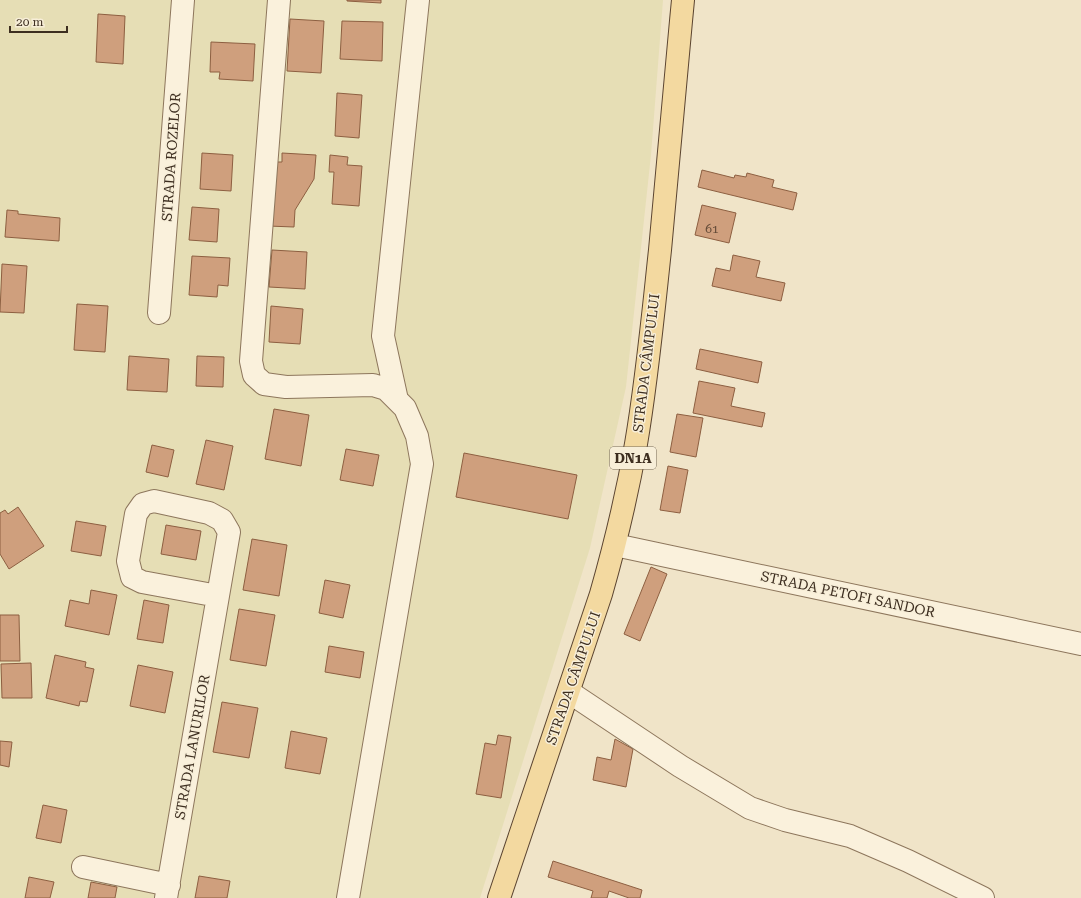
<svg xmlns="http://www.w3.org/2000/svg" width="1081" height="898" viewBox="0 0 1081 898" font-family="'Roboto Serif',serif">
  <rect width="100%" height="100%" fill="#f0e4c8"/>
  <path fill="#e6deb5" d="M0,0H663L651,155L626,387L590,548L480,898H0Z"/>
  <path fill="#cf9f7d" stroke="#8d5f41" d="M347,0H381V3L347,1Z
    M98,14L125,16L123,64L96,62Z
    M290,19L324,21L321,73L287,71Z
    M342,21L383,22L382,61L340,59Z
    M211,42L255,44L253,81L219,79L220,72H210Z
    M337,93L362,95L359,138L335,136Z
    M202,153L233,155L231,191L200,189Z
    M282,153L316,155L314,179L295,210L294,227L268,226L272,162H282Z
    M330,155L348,157L347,165L362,166L359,206L332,204L334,172H329Z
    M702,170L734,178L735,175L746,177L747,173L774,180L772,187L797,193L793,210L698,187Z
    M702,205L736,213L729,243L695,235Z
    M192,207L219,209L217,242L189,240Z
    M7,210L18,211V214L60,218L59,241L5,237Z
    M272,250L307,252L305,289L269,287Z
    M733,255L760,261L756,277L785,283L781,301L712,286L716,268L730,271Z
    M192,256L230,258L228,286L218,285L217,297L189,295Z
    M2,264L27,266L24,313L0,312Z
    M77,304L108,306L105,352L74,350Z
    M271,306L303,309L300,344L269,342Z
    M700,349L762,362L758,383L696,369Z
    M129,356L169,359L167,392L127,390Z
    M197,356L224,357L223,387L196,386Z
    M699,381L735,388L731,406L765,413L762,427L693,413Z
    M274,409L309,415L301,466L265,459Z
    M677,414L703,418L696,457L670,452Z
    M206,440L233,446L224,490L196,484Z
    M152,445L174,450L168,477L146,472Z
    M346,449L379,455L373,486L340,480Z
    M464,453L577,475L568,519L456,497Z
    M668,466L688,470L680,513L660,510Z
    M18,507L44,546L9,569L0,554V513L5,510L8,514Z
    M76,521L106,526L101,556L71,551Z
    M166,525L201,531L196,560L161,554Z
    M252,539L287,545L279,596L243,590Z
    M651,567L667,574L640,641L624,634Z
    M325,580L350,585L343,618L319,613Z
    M91,590L117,595L109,635L65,626L70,600L89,604Z
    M144,600L169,605L163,643L137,639Z
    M239,609L275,615L266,666L230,660Z
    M0,615H19L20,661H0Z
    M329,646L364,652L360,678L325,672Z
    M55,655L86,662L85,667L94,669L87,702L80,701L79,706L46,698Z
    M31,663L32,698H2L1,664Z
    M138,665L173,672L165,713L130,706Z
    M222,702L258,708L249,758L213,752Z
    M291,731L327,738L320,774L285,768Z
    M498,735L511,737L501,798L476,794L485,743L496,745Z
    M615,739L633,749L626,787L593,780L597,757L611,760Z
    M0,741L12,742L9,767L0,765Z
    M43,805L67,810L61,843L36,838Z
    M553,861L642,890L640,898H629L609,891L607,898H591L593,891L548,877Z
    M199,876L230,881L227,898H195Z
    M29,877L54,882L50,898H25Z
    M91,882L117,887L115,898H88Z"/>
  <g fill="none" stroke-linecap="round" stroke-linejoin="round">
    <g stroke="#8d765c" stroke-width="24">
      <path id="minor" d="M279,0L251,361L254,375L264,384L286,387L373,385L386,389L405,408L417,436L422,464L348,898
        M159,313L183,0
        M397,400L383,336L418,0
        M615,545L1081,644
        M569,692L680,766L750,808L785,820L850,836L908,861L983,898
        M83,867L169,885
        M166,898L229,532L222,520L209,513L154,501L143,504L136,514L128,561L132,577L142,582L218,596"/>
    </g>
    <g stroke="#5b4430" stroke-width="24">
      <path id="major" d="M499,898L601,594C615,545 627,495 636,444C647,380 653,315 660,250C668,166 675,83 683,0"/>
    </g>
    <use href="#minor" stroke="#faf1dc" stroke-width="22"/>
    <use href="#major" stroke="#f3d9a0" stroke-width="22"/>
  </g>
  <g text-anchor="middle" stroke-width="3" stroke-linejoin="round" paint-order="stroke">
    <g font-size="12" fill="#624a37">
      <text x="712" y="233">61</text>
    </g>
    <rect fill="#f7eed8" stroke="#756857" stroke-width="1" x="610" y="447" width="46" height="22" rx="3"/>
    <g font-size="13" font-weight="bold" fill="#3d2e20">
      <text x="633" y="463">DN1A</text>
    </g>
    <g font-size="14" fill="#3d2e20" stroke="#f7eed8">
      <text transform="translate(171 157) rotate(-86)" y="5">STRADA ROZELOR</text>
      <text transform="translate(646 363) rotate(-83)" y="5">STRADA CÂMPULUI</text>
      <text transform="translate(848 594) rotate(12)" y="5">STRADA PETOFI SANDOR</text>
      <text transform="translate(573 678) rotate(-71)" y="5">STRADA CÂMPULUI</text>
      <text transform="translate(192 747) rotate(-80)" y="5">STRADA LANURILOR</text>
    </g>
  </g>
  <path d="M10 26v6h57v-6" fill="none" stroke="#3d2e20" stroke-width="2"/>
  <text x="16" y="26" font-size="12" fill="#3d2e20" stroke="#f7eed8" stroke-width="3" paint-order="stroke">20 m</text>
</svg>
